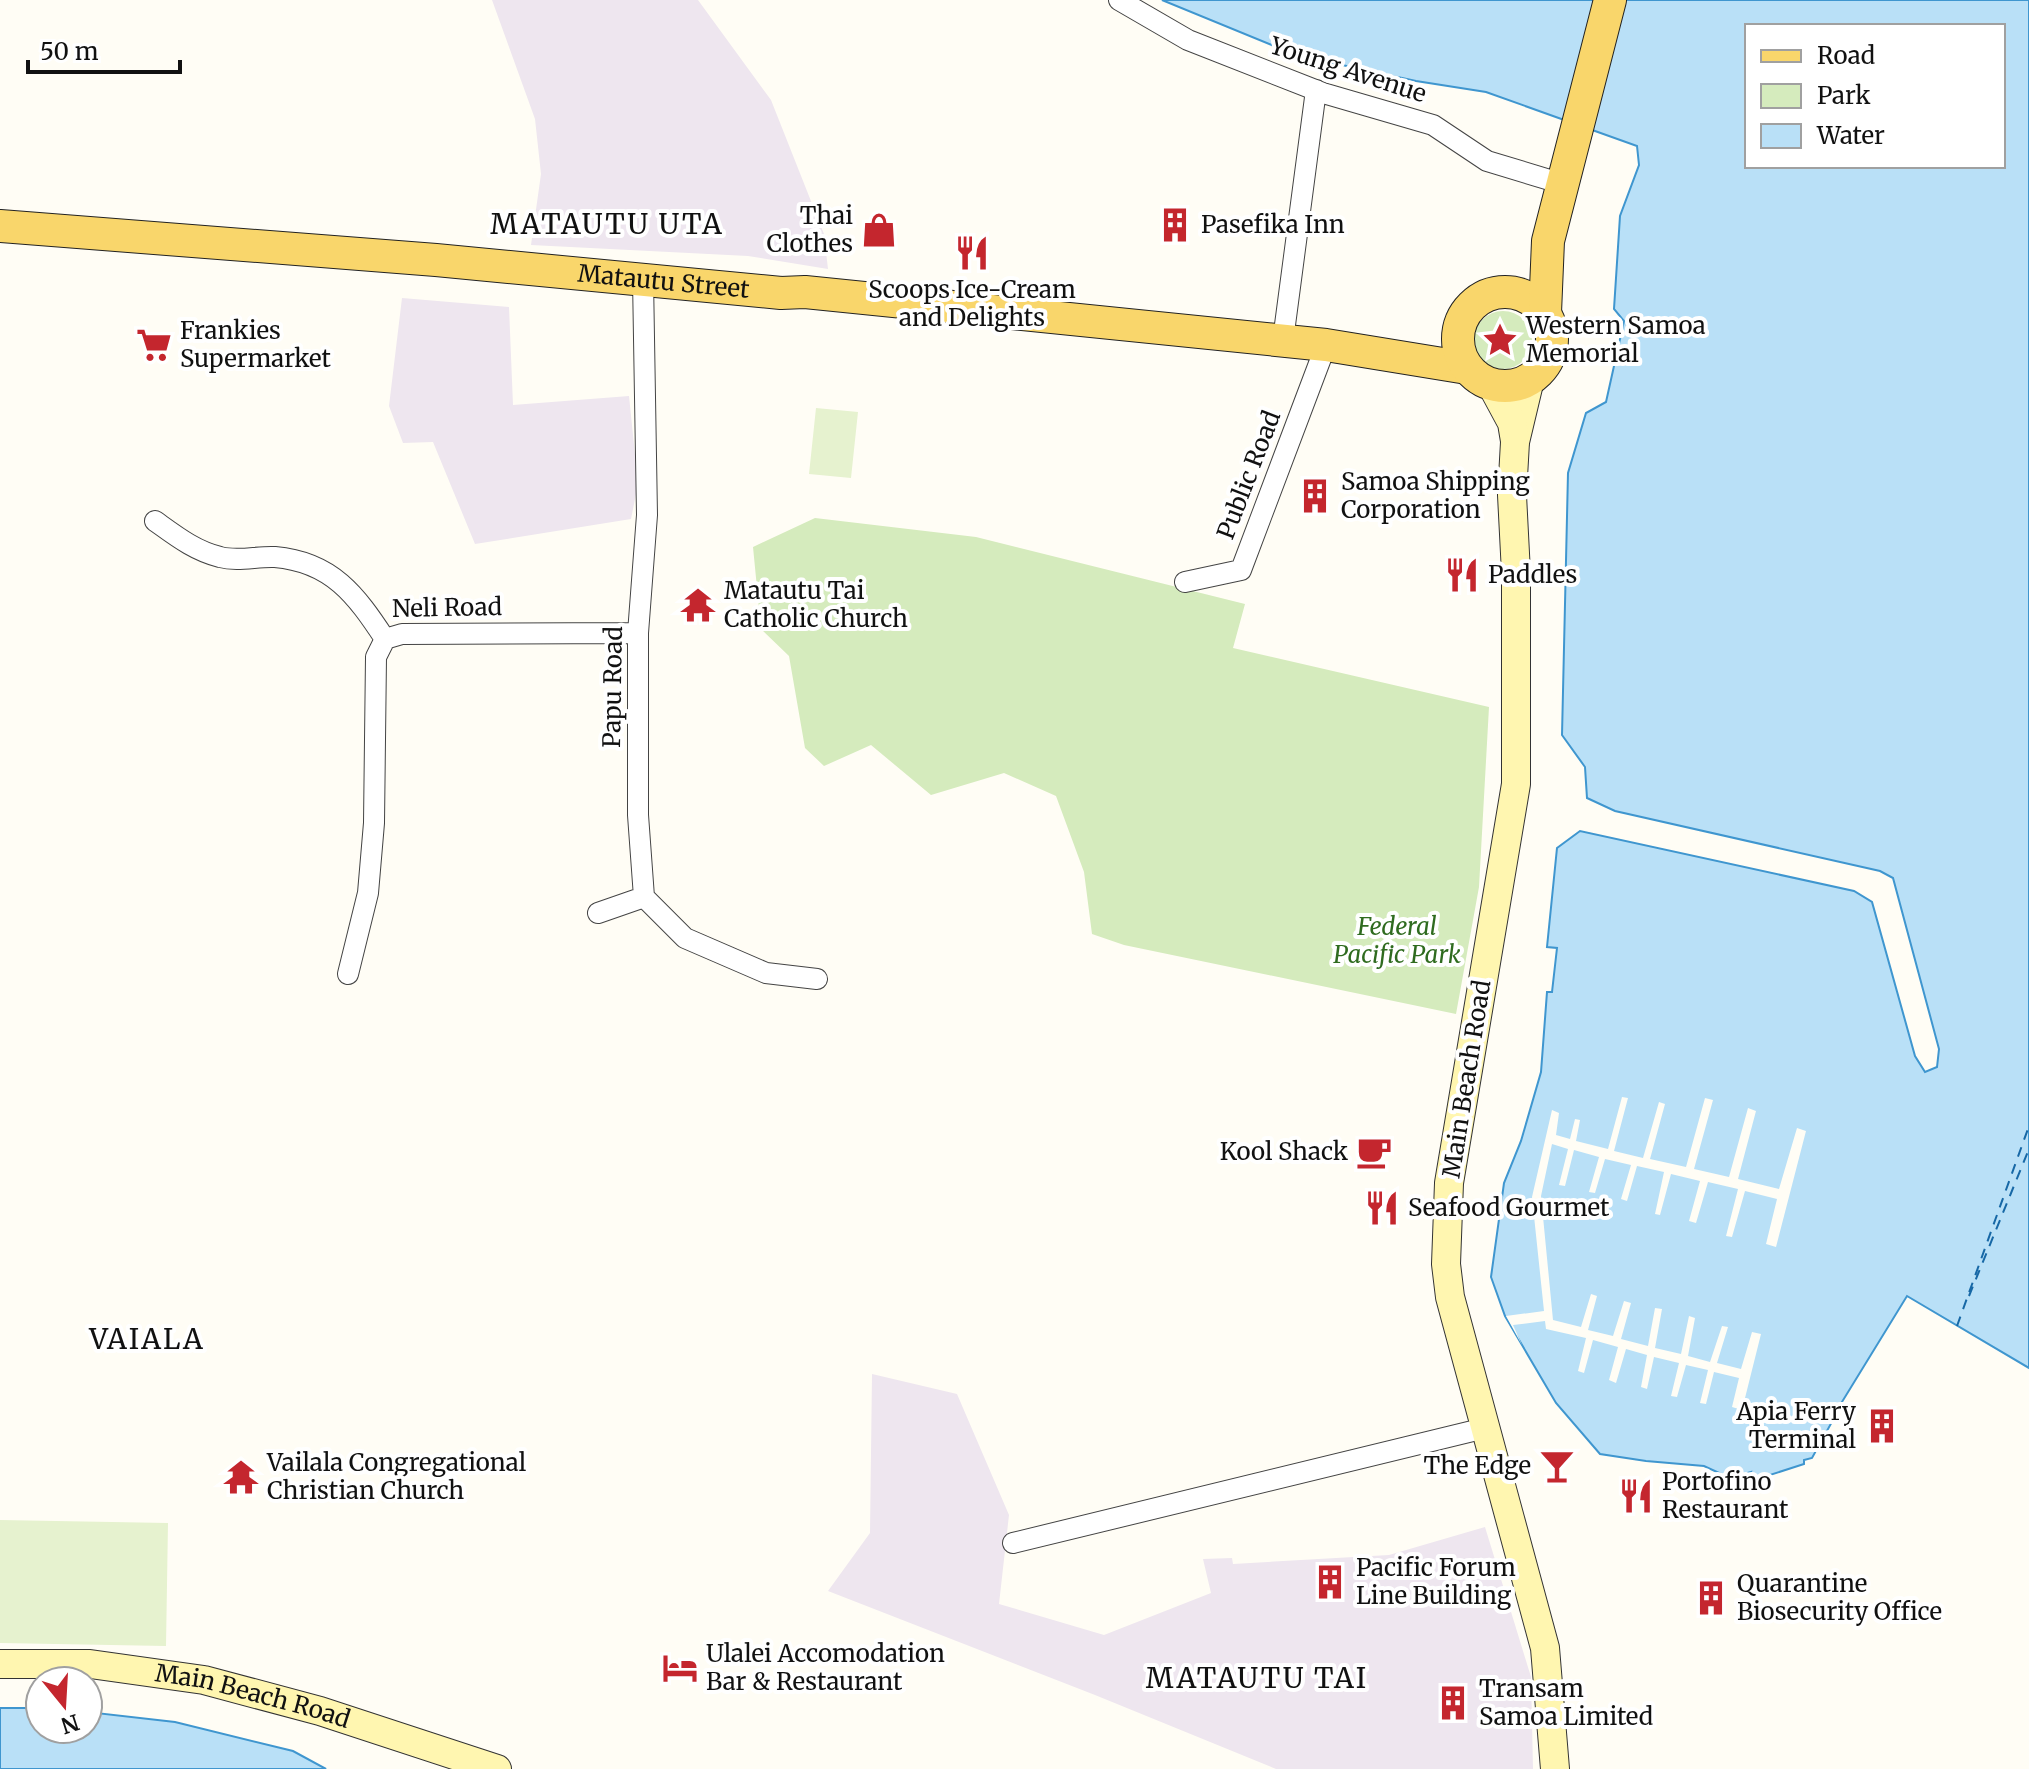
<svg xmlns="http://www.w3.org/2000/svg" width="2029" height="1769" viewBox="0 0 2029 1769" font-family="Merriweather,serif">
  <rect width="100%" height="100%" fill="#fffdf5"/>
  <path fill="#eee6ef" d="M492,0H698L771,100L824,234L828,269L748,256L531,245L541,174L535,119Z
    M402,298L509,307L513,405L629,396L638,484L631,519L475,544L433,442L403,443L389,406Z
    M872,1374L957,1394L1009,1515L999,1604L1104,1635L1211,1593L1203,1559L1232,1558L1233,1564L1389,1555L1485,1527L1531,1677L1533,1769H1276L1095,1695L828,1591L870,1533Z"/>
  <path fill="#d5ebbd" d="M1474 340a29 29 0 1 1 58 0a29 29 0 1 1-58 0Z
    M815,518L976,537L1245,604L1233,648L1489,707L1479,887L1456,1014L1124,945L1092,934L1084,872L1056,796L1004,773L931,795L871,745L824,766L805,748L789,656L761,629L753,547Z"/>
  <path fill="#e6f2cf" d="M816,408L858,412L851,478L809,474Z
    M0,1520L168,1523L166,1646L0,1643Z"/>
  <path fill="#b9e0f7" stroke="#3f96cf" stroke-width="2" fill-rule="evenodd" d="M1162,0H2029V1368L1907,1296L1837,1410L1838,1411L1812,1458L1804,1460V1464L1748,1482L1751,1472L1730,1478L1704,1466L1646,1461L1600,1454L1556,1403L1505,1316L1491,1277L1504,1183L1521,1141L1541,1072L1547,992H1552L1557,948L1547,947L1557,848L1580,831L1854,891L1872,902L1915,1056L1925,1072L1937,1067L1939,1049L1893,878L1880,871L1615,811L1587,798L1585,767L1562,735L1568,473L1586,413L1606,402L1624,321L1614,309L1620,216L1639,165L1637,146L1486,92L1416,81L1296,55ZM1747,26H2003V166H1747Z
    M0,1708H40V1729H88V1712L175,1722L293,1751L326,1769H0Z"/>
  <path fill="#fffdf5" d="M1622,1097L1628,1098L1614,1151L1643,1158L1659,1102L1665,1104L1650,1159L1686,1167L1705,1098L1713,1100L1694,1169L1729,1177L1748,1108L1756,1111L1738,1179L1779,1189L1797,1128L1806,1131L1776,1247L1766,1244L1777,1199L1745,1191L1732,1237L1726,1236L1738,1189L1708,1182L1696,1223L1689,1221L1700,1181L1671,1174L1660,1215L1655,1214L1664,1172L1637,1166L1627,1201L1621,1199L1631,1165L1605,1159L1595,1193L1589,1192L1599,1157L1574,1150L1565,1186L1559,1185L1568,1149L1552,1144L1541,1196L1553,1320L1581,1327L1591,1294L1597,1296L1588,1330L1613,1336L1624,1301L1631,1303L1621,1339L1648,1346L1655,1308L1662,1309L1655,1348L1681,1354L1689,1316L1695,1318L1688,1356L1710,1362L1722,1326L1728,1327L1717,1363L1741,1369L1752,1332L1761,1334L1742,1410L1732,1407L1739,1378L1714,1372L1706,1404L1700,1403L1708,1370L1686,1365L1677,1397L1671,1396L1679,1363L1654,1357L1647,1389L1641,1387L1647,1355L1626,1349L1616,1383L1609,1380L1618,1347L1593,1340L1584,1373L1578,1371L1586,1338L1546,1329L1545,1321L1513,1325L1522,1345L1506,1316L1544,1311L1532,1197L1552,1110L1559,1113L1556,1135L1570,1139L1575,1119L1580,1120L1576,1141L1608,1149Z"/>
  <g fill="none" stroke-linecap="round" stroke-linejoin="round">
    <path stroke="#1768a6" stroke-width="2" stroke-dasharray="10 8" stroke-linecap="butt" d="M1969,1296L2029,1149
      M1957,1326L2029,1126"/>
    <g stroke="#444" stroke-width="22">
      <path id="street" d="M1119,0L1188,40L1323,93L1433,125L1487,161L1563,184
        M643,279L647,515L638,633V815L644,897L685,938L766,973L817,979
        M1283,340L1316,90
        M155,521C176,536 195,551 220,557C238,562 257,556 275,557C332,562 356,595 385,639
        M1185,582L1241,570L1326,345
        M385,639L402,634L638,633
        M598,913L644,897
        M348,974L368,893L374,823L376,657L385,639
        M1013,1543L1485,1428"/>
    </g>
    <g stroke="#333" stroke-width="30">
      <g id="secondary">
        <path d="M1530,379L1515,442L1512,495L1516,573V784L1449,1183L1446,1264L1450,1297L1545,1648L1555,1769"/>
        <path d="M1491,384L1512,423L1515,441"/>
        <path id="s1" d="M0,1664H90L204,1680L320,1711L497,1769"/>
      </g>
    </g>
    <g stroke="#222" stroke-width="34">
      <g id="primary">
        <path id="s2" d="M0,226L436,260L781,293L805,292L1326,345L1467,368"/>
        <circle cx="1505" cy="339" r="47"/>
        <path d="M1545,313L1548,241L1610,0"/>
      </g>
    </g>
    <use href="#street" stroke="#fff" stroke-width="20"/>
    <use href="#secondary" stroke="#fff6b0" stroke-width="28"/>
    <use href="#primary" stroke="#f9d66b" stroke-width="32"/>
  </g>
  <defs>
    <g id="building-bare" transform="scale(2.76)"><path d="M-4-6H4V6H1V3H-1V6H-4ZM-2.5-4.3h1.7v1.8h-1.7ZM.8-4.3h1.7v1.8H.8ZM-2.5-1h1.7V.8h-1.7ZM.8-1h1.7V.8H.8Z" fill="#c4262e" stroke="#fff" stroke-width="2.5" paint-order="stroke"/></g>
    <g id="shop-bare" transform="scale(2.76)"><path d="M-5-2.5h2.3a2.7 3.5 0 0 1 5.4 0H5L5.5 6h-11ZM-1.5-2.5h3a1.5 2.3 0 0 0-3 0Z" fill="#c4262e" stroke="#fff" stroke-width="2.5" paint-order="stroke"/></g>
    <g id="restaurant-bare" transform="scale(2.76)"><path d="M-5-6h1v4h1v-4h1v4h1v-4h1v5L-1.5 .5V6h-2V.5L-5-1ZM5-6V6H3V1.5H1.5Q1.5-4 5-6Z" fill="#c4262e" stroke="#fff" stroke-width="2.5" paint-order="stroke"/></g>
    <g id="sight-bare" transform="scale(2.76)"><path d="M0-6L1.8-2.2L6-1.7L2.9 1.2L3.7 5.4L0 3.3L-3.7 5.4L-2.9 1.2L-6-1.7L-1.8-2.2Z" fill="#c4262e" stroke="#fff" stroke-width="2.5" paint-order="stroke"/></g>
    <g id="supermarket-bare" transform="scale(2.76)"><path d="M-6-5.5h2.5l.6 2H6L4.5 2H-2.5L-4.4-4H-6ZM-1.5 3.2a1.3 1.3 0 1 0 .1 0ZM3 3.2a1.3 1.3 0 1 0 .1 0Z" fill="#c4262e" stroke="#fff" stroke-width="2.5" paint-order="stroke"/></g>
    <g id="temple-bare" transform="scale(2.76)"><path d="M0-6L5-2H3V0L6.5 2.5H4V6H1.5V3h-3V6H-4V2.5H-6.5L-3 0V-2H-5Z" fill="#c4262e" stroke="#fff" stroke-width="2.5" paint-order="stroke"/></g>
    <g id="cafe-bare" transform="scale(2.76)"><path d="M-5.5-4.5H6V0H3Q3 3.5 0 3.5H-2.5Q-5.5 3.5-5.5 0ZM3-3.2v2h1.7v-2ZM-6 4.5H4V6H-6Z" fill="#c4262e" stroke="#fff" stroke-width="2.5" paint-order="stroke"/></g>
    <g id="bar-bare" transform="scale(2.76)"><path d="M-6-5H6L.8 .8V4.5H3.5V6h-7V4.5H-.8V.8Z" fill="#c4262e" stroke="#fff" stroke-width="2.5" paint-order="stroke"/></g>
    <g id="hotel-bare" transform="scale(2.76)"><path d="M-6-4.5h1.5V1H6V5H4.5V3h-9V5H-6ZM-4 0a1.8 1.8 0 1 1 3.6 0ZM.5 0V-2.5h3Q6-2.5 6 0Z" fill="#c4262e" stroke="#fff" stroke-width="2.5" paint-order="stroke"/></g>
  </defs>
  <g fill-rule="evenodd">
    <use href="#building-bare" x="1175" y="225"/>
    <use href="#shop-bare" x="879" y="230"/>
    <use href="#restaurant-bare" x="972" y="253"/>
    <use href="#sight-bare" x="1500" y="340"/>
    <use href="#supermarket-bare" x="154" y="345"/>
    <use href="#building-bare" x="1315" y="496"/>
    <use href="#restaurant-bare" x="1462" y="575"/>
    <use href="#temple-bare" x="698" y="605"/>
    <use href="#cafe-bare" x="1374" y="1152"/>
    <use href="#restaurant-bare" x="1382" y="1208"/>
    <use href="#building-bare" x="1882" y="1426"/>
    <use href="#bar-bare" x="1557" y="1466"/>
    <use href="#temple-bare" x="241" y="1477"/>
    <use href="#restaurant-bare" x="1636" y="1496"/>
    <use href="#building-bare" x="1330" y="1582"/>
    <use href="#building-bare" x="1711" y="1598"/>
    <use href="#hotel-bare" x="680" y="1668"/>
    <use href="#building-bare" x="1453" y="1703"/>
  </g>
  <g text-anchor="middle" stroke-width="8" stroke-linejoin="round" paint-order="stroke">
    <g font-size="24" fill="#111" stroke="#fff">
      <text transform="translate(1348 70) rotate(18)" y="8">Young Avenue</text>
      <text dy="8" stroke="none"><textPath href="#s2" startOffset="666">Matautu Street</textPath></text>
      <text transform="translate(1249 475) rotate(-69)" y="8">Public Road</text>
      <text transform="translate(447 608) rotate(-1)" y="8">Neli Road</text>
      <text transform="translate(613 687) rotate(-89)" y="8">Papu Road</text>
      <text transform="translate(1467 1079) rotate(-81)" y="8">Main Beach Road</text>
      <text dy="8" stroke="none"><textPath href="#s1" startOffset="256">Main Beach Road</textPath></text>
    </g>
    <g font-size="24" fill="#111" stroke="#fff" text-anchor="start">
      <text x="853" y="224" text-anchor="end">Thai<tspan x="853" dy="28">Clothes</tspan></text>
      <text x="1201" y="233">Pasefika Inn</text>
      <text x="972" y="298" text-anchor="middle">Scoops Ice-Cream<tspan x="972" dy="28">and Delights</tspan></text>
      <text x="1526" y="334">Western Samoa<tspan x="1526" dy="28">Memorial</tspan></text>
      <text x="180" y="339">Frankies<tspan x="180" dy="28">Supermarket</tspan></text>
      <text x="1341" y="490">Samoa Shipping<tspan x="1341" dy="28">Corporation</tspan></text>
      <text x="1488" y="583">Paddles</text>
      <text x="724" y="599">Matautu Tai<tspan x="724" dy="28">Catholic Church</tspan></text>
      <text x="1348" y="1160" text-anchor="end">Kool Shack</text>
      <text x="1408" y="1216">Seafood Gourmet</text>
      <text x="1856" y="1420" text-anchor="end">Apia Ferry<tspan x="1856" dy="28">Terminal</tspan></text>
      <text x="267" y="1471">Vailala Congregational<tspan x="267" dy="28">Christian Church</tspan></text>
      <text x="1531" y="1474" text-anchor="end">The Edge</text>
      <text x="1662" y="1490">Portofino<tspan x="1662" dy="28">Restaurant</tspan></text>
      <text x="1356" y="1576">Pacific Forum<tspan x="1356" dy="28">Line Building</tspan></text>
      <text x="1737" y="1592">Quarantine<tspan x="1737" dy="28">Biosecurity Office</tspan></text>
      <text x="706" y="1662">Ulalei Accomodation<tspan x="706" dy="28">Bar &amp; Restaurant</tspan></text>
      <text x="1479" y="1697">Transam<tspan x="1479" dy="28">Samoa Limited</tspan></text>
    </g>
    <g font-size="24" font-style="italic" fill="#2f6b1f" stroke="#fff">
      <text x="1397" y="935">Federal<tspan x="1397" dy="28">Pacific Park</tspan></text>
    </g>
    <g font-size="28" letter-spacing="2" fill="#111" stroke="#fff">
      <text x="607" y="234">MATAUTU UTA</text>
      <text x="147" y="1349">VAIALA</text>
      <text x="1257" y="1688">MATAUTU TAI</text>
    </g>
  </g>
  <rect x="1745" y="24" width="260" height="144" fill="#ffffff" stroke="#a0a0a0" stroke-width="2"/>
  <rect x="1761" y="50" width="40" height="12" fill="#f9d66b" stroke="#a0a0a0" stroke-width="2"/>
  <text x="1817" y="64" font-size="24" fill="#111111">Road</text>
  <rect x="1761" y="84" width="40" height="24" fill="#d5ebbd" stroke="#a0a0a0" stroke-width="2"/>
  <text x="1817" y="104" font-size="24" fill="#111111">Park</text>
  <rect x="1761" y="124" width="40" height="24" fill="#b9e0f7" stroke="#a0a0a0" stroke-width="2"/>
  <text x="1817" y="144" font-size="24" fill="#111111">Water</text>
  <g transform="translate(64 1705) rotate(162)"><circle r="38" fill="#ffffff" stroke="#a0a0a0" stroke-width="2"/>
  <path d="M0-6L14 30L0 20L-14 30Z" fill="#c4262e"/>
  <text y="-12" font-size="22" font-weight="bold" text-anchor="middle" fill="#111111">N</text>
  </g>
  <path d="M28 60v12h152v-12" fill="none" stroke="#111111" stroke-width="4"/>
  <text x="40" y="60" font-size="24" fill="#111111" stroke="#ffffff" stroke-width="6" paint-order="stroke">50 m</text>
</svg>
